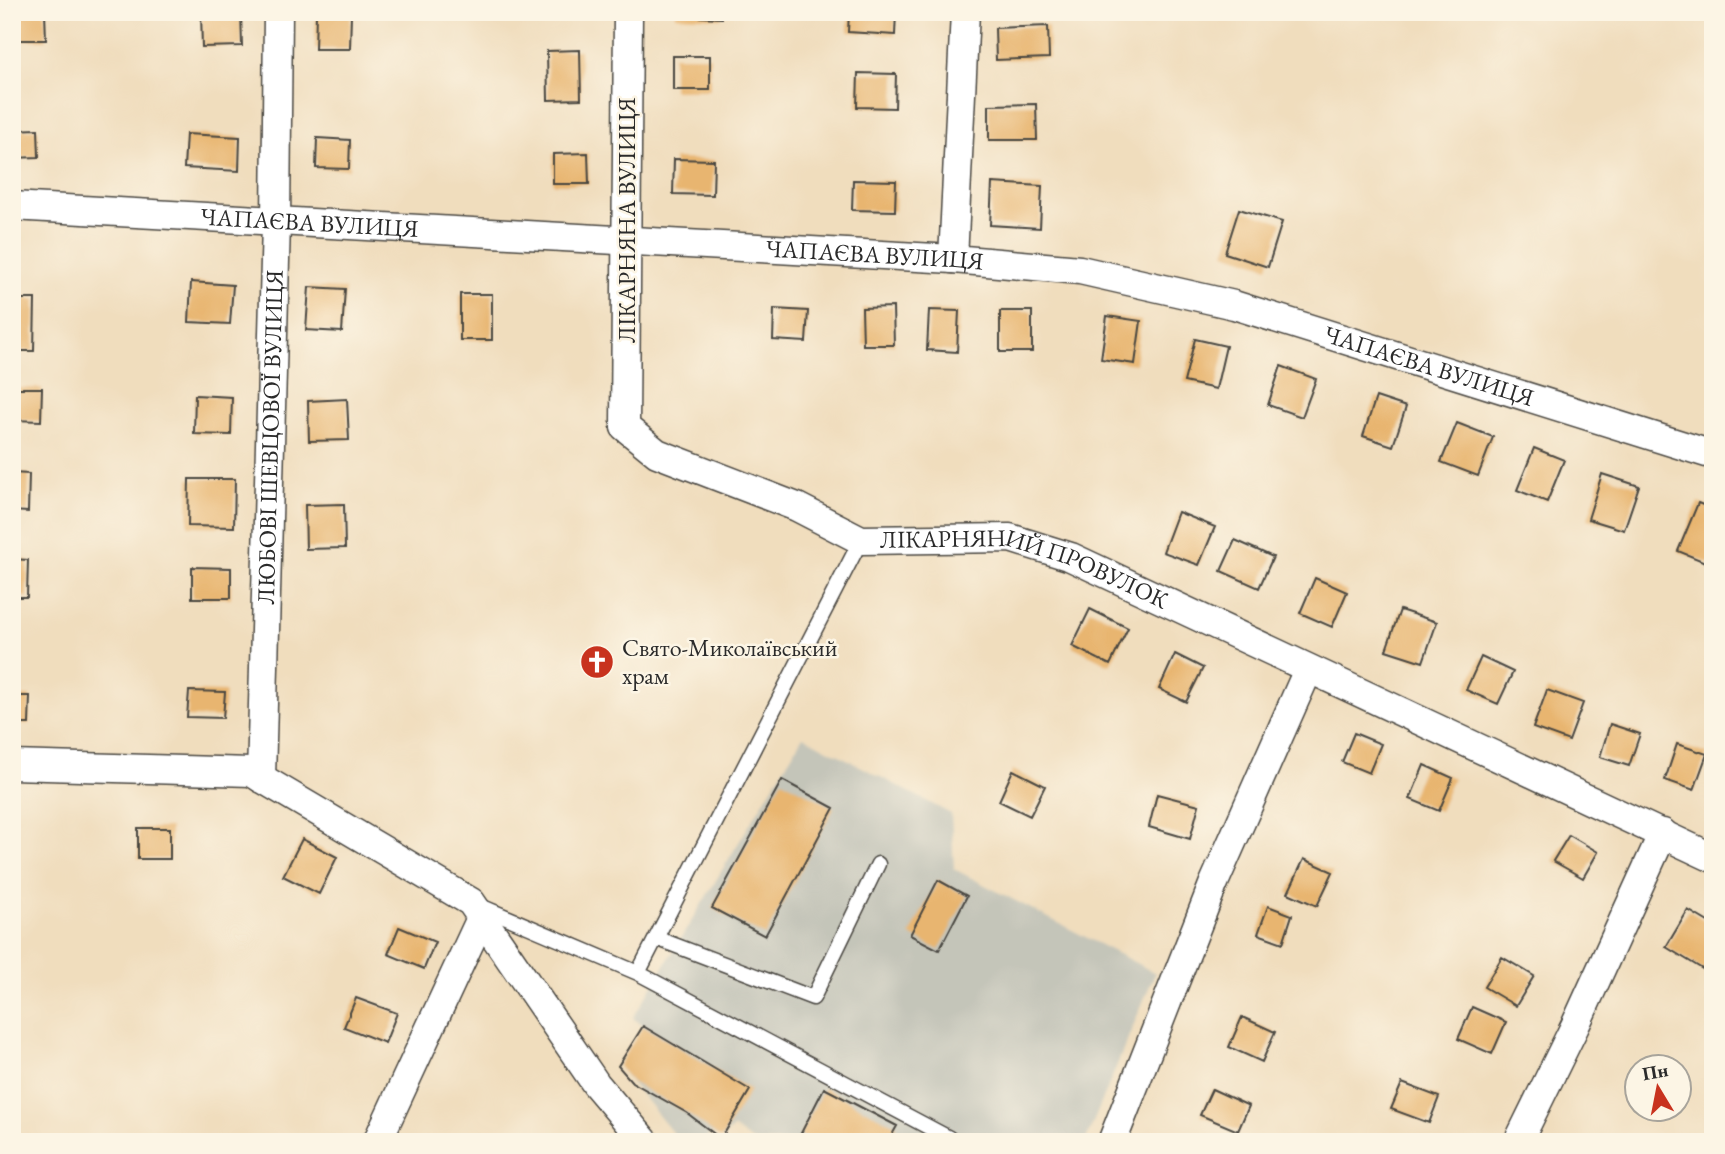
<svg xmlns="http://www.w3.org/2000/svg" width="1725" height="1154" viewBox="0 0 1725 1154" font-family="'EB Garamond',serif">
  <rect width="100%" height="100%" fill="#fcf5e5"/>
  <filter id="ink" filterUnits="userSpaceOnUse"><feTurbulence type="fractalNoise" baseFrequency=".0143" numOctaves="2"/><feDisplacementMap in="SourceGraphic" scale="14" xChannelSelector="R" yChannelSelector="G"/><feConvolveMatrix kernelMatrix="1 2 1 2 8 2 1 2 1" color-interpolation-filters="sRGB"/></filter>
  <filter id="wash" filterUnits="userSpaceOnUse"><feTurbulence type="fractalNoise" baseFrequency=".00686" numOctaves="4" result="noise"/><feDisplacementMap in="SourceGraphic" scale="28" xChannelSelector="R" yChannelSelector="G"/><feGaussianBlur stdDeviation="1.57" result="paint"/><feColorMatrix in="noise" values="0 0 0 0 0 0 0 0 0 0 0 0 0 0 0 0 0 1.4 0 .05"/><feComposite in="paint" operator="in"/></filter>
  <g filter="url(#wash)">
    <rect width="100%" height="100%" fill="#f0ddbd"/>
    <path fill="#c4c5b9" d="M803,736L951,814L954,869L1155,973L1085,1142H753L733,1128L721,1139L711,1133L703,1142H680L618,1066L643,1026L633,1018Z"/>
    <g id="blocks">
      <path fill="#e8b56f" d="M12,12H45L46,40H12Z
        M201,12H241L242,46L202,47Z
        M675,12H722V18L675,16Z
        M849,12H896L895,35L848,32Z
        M316,14H351L350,49H315Z
        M1048,26L1049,58L996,60L995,28Z
        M580,50L581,99L548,100L547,51Z
        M673,56H710V90H673Z
        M858,73L896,74L895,108L857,107Z
        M1036,104L1037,140H989V105Z
        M38,129L39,157L12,158V130Z
        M186,134L240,137L239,171L184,168Z
        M317,138L350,140L349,169L316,168Z
        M588,153L589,184H553V154Z
        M674,159L714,160L713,195L673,194Z
        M853,180L896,181L895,211L852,210Z
        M992,183L1042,186L1040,228L990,225Z
        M1239,209L1282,222L1268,267L1225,253Z
        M191,282L233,285L230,324L189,322Z
        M309,287L345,289L342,332L306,330Z
        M460,294H492V340H460Z
        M12,299H35L34,351H12Z
        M893,307L894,345H863L862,308Z
        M774,309L808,311L806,342L773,340Z
        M929,310L959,311L957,352L927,350Z
        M1000,311H1032V352H1000Z
        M1107,316L1141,321L1135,364L1101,359Z
        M1195,339L1226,346L1216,389L1184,382Z
        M1281,366L1316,379L1302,417L1268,405Z
        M12,388H42L41,421L12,420Z
        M195,395L232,397L231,435L194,434Z
        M1376,397L1406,407L1393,446L1363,436Z
        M347,399L349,440L309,441L308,401Z
        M1457,423L1493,437L1478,476L1441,462Z
        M1534,448L1564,460L1547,502L1517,490Z
        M12,473L29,474L28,512L12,511Z
        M1602,474L1639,486L1624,530L1588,519Z
        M189,479H235L234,527L188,526Z
        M1698,503L1713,509V556L1710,564L1678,551Z
        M344,504L345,548L306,549L305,505Z
        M1178,512L1215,527L1199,565L1163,552Z
        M1235,540L1273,557L1259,588L1221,571Z
        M12,559L28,560L27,597H12Z
        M192,567L231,568V598H192Z
        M1315,578L1347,592L1332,627L1300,613Z
        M1090,609L1128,628L1110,665L1072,646Z
        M1400,610L1437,622L1423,662L1386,650Z
        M1175,654L1203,668L1186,702L1159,689Z
        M1481,657L1513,672L1498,704L1466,690Z
        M1547,690L1583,703L1569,741L1533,728Z
        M189,691L225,692L223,718L187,717Z
        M12,696H30L29,724H12Z
        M1610,724L1640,734L1629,766L1600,757Z
        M1354,733L1381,744L1369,773L1342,762Z
        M1677,744L1707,754L1694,790L1665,780Z
        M1424,765L1453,778L1439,811L1410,799Z
        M1013,770L1045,786L1030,816L999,801Z
        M782,780L834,808L765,936L712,908Z
        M1157,794L1199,805L1190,839L1149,827Z
        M138,828H170V859H138Z
        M1569,835L1598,852L1583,878L1553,861Z
        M302,839L337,857L319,894L283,876Z
        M1304,859L1333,872L1317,906L1288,893Z
        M938,880L967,896L939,950L910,935Z
        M1268,906L1292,915L1283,943L1258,934Z
        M1688,910L1713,925V967L1709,973L1666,947Z
        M399,927L435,942L424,969L388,954Z
        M1502,957L1534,976L1516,1006L1484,987Z
        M356,998L397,1013L385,1043L344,1027Z
        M1472,1007L1506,1022L1492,1054L1458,1039Z
        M1242,1017L1275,1032L1262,1062L1229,1047Z
        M643,1026L750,1090L721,1139L687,1113L632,1082L618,1066Z
        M1402,1083L1439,1097L1429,1123L1391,1109Z
        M824,1088L897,1126L888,1142H813L800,1135Z
        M1212,1089L1249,1106L1238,1131L1200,1115Z"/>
    </g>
  </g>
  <g filter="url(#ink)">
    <use href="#blocks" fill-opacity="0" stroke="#494641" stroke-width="2"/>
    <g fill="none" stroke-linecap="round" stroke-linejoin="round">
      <g stroke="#494641" stroke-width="17">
        <path id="service" d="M478,905L638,973L861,540
          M656,938L813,998L878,864
          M638,973L949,1138"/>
      </g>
      <g stroke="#494641" stroke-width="31">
        <g id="minor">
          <path id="s1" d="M628,12L625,427L657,453L797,507L861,540L1010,538L1071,557L1713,858"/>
          <path id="s2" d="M12,206L953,259L1080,270L1234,305L1713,455"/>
          <path d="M953,259L965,12"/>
          <path d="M12,765L251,772L471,902L596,1084L645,1142"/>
          <path id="s3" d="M261,778L276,223L278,12"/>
          <path d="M377,1142L482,916"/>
          <path d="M1112,1142L1213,885L1308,670"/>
          <path d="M1518,1142L1575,1026L1663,833"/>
        </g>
      </g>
      <use href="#service" stroke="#fff" stroke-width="14"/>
      <use href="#minor" stroke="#fff" stroke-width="28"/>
    </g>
  </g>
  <defs>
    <g id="church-disc" transform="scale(1.75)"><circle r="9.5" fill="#c8321e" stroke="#fcf5e5"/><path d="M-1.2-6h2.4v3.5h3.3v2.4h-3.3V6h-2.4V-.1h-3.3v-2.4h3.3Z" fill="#fff"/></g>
  </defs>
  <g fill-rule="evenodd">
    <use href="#church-disc" x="597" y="662"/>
  </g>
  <g text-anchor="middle" stroke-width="5" stroke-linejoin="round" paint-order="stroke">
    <g font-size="24" fill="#2b2b2b" stroke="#fcf5e5">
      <text transform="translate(627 220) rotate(-90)" y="8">ЛІКАРНЯНА ВУЛИЦЯ</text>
      <text dy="8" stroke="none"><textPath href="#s2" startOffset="298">ЧАПАЄВА ВУЛИЦЯ</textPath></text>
      <text dy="8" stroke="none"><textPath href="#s2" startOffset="864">ЧАПАЄВА ВУЛИЦЯ</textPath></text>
      <text dy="8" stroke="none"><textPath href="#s2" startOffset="1432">ЧАПАЄВА ВУЛИЦЯ</textPath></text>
      <text dy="8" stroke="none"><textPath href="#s3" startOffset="341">ЛЮБОВІ ШЕВЦОВОЇ ВУЛИЦЯ</textPath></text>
      <text dy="8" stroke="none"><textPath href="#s1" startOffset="847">ЛІКАРНЯНИЙ ПРОВУЛОК</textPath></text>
    </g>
    <g font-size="24" fill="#2b2b2b" stroke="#fcf5e5" text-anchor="start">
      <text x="622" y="656">Свято-Миколаївський<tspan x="622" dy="28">храм</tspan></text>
    </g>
  </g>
  <rect width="1725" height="1154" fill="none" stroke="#fcf5e5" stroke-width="42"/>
  <g transform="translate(1658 1088) rotate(350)"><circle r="33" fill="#fcf5e5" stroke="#a8a49b" stroke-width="2"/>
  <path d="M0-5L12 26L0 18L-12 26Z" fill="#c8321e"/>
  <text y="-10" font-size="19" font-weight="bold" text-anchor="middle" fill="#2b2b2b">Пн</text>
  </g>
</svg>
